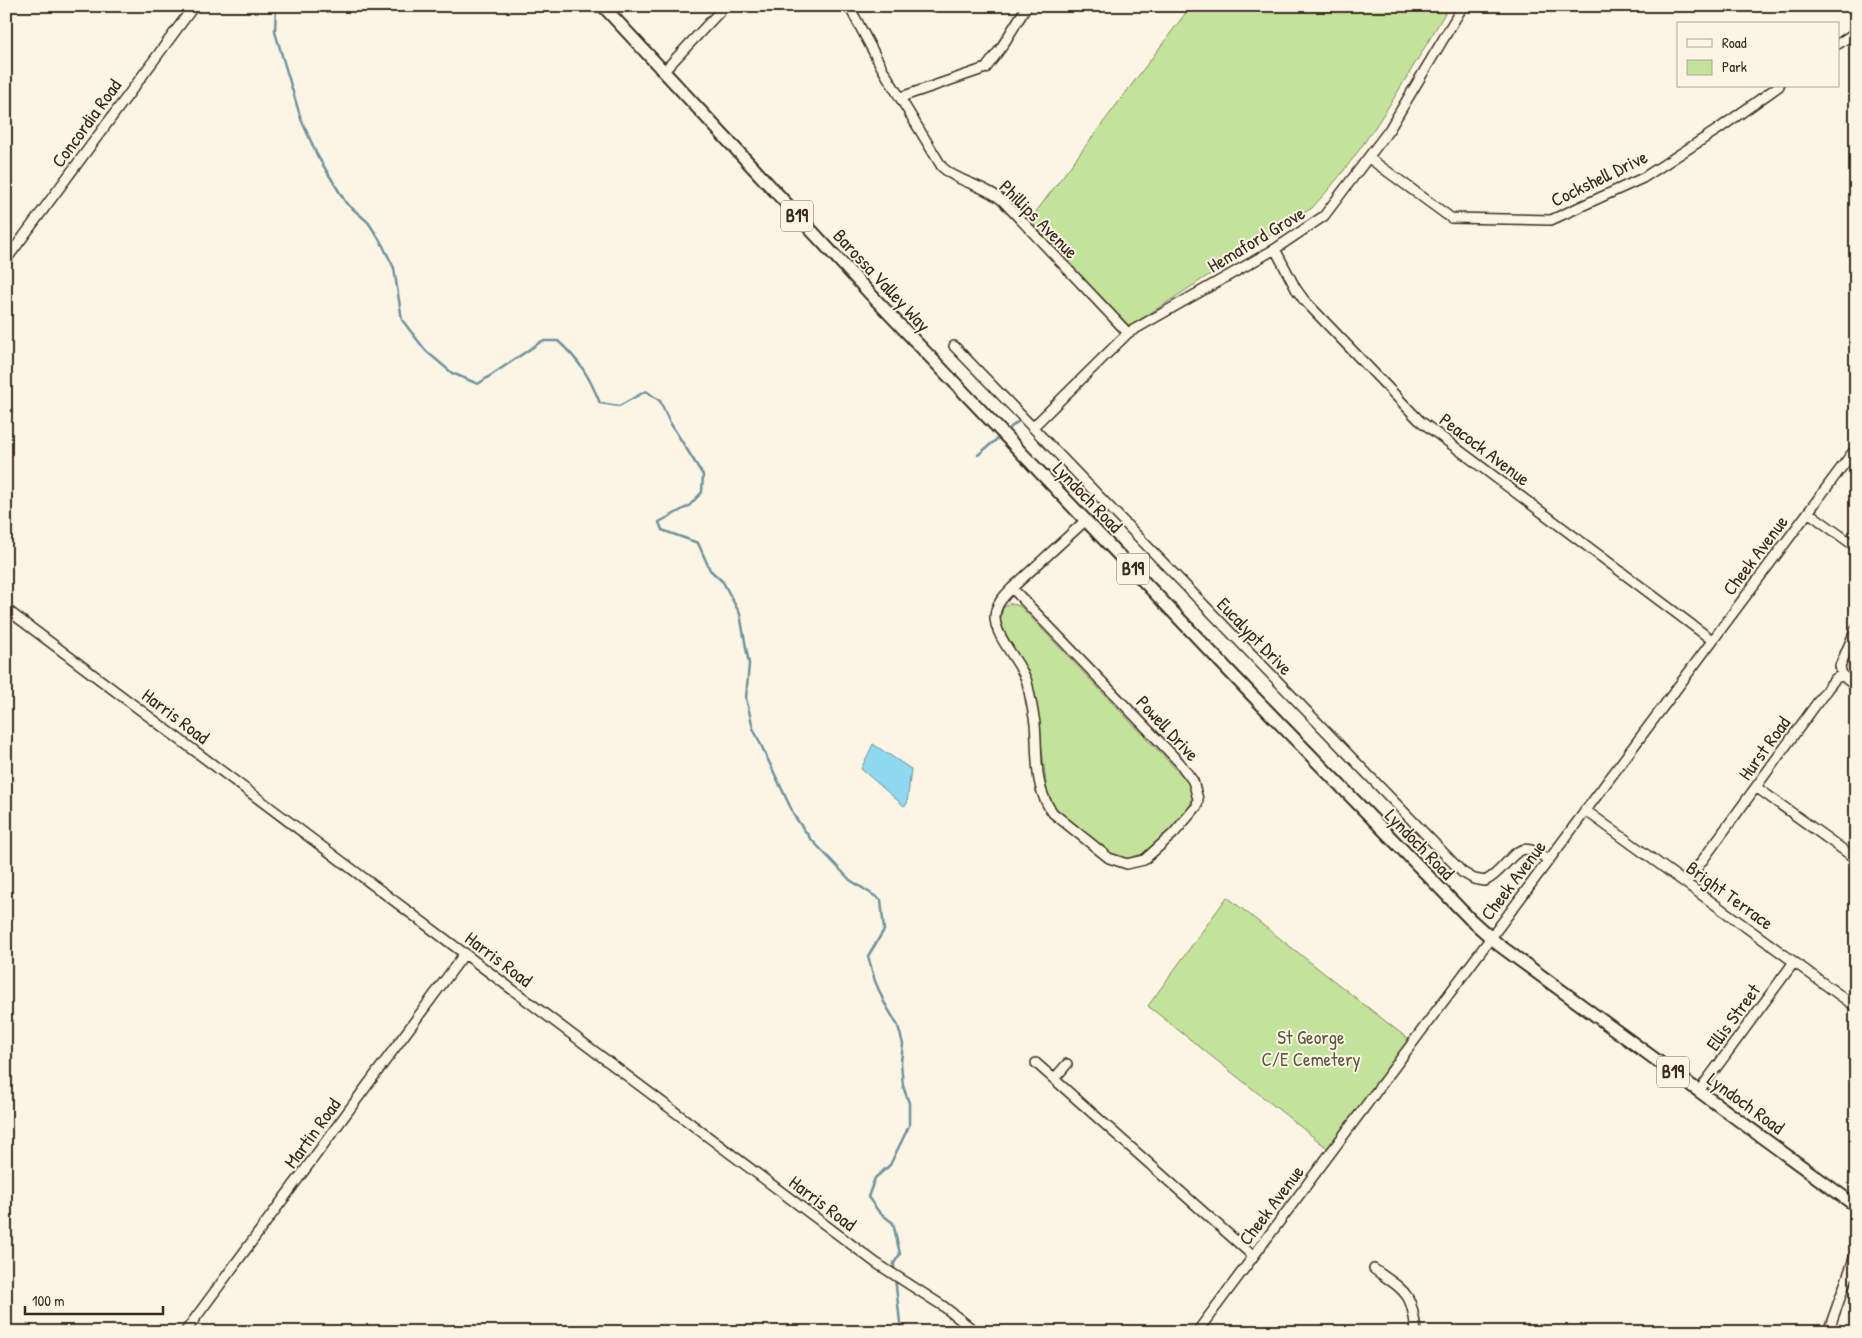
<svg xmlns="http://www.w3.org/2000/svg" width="1862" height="1338" viewBox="0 0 1862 1338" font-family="'Patrick Hand',sans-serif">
  <rect width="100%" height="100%" fill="#fcf5e5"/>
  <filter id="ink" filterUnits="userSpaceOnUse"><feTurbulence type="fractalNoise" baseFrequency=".02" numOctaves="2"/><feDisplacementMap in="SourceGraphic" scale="10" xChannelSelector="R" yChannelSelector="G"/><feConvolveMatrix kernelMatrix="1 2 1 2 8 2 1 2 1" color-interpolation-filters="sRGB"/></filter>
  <g filter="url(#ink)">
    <path fill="#edddde" d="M1856,641V679L1849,672L1846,664Z"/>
    <path fill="#c3e39c" stroke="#7f865d" d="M1191,6H1443L1447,10C1406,78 1367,149 1312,208L1129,327L1029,221Z
      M1009,603L1020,606L1189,783L1193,794L1189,811L1146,853L1124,859L1113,855L1059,812L1053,804L1047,790L1035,694L1030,679L1000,622L1003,608Z
      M1227,897L1412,1042L1331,1151L1148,1006Z"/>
    <path fill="#8ed9ef" stroke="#6d939b" d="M873,744L911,769L907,804L904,806L861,769Z"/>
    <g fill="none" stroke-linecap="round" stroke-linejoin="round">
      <path stroke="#6d939b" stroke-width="2.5" d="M276,6L275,32L301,119L317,155L346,203L368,222L381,242L394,268L402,320L426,351L452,373L478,384L542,341H558C580,361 589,376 600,403L619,406L646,391L660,401L669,421L703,475L702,492L689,506L659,522L662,530L698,543L710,570L723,582L740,614L749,664L746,698L753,728L795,817L810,838L850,880L881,900L884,930L868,956L875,981L884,1002L898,1026L903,1044L901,1062L903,1086L909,1103V1126L890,1165L875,1178L868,1197L879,1212L893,1223L900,1254L894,1263V1272
        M1010,428L1020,420
        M978,455L997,439
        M895,1277L901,1332"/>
      <g stroke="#3b2a1e" stroke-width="12">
        <path id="minor" d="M849,6L882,68L942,167C959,183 985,185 1003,201L1128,333
          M1838,44L1856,32
          M663,72L725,6
          M901,97L986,68L1001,48L1027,6
          M1369,158L1451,218L1551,220L1643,178L1717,130L1779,86
          M1275,249L1296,289L1304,300L1419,420L1712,640
          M6,260L194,6
          M954,346L1462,872L1474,879L1485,881C1512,868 1514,831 1548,860
          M1033,427L1128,333L1275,249L1324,216L1389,130L1463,6
          M1808,512L1856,547
          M1012,588L1179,762L1193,781L1198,799L1197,806L1174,833L1144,860L1127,864L1109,858L1053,813C1033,788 1038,754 1035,724C1033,710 1030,696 1027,682C1021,662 995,638 995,617C995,605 1004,596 1012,588L1086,520
          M6,609L876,1263L943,1306L976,1332
          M1842,675L1856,687
          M1756,787L1856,859
          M1585,810L1856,1007
          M1686,883L1828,688L1835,679L1842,675L1840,666L1856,629
          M1036,1063L1253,1256
          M1054,1079L1067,1064
          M1699,1091L1794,962
          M1374,1269C1406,1292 1412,1292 1416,1332
          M185,1332L465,953
          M1197,1332L1856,448
          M1828,1332L1856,1253"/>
      </g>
      <g stroke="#3b2a1e" stroke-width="15">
        <path id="major" d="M603,6L875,299L1251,694L1470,919L1499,945L1856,1206"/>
      </g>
      <use href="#minor" stroke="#fcf5e5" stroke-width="9"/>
      <use href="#major" stroke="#fcf5e5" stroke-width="11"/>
    </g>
  </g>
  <g text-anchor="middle" stroke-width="4" stroke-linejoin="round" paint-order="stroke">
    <g fill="#fcf5e5" stroke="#75675a" stroke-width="1">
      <rect x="781" y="200.5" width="32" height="31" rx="4"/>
      <rect x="1117" y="553.5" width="32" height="31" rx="4"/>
      <rect x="1657" y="1056.5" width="32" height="31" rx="4"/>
    </g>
    <g font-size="18" font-weight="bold" fill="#3b2a1e">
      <text x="797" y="222">B19</text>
      <text x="1133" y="575">B19</text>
      <text x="1673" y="1078">B19</text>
    </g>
    <g font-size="19" fill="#3b2a1e" stroke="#fcf5e5">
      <text transform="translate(86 123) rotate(-54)" y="7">Concordia Road</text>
      <text transform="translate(1599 178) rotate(-26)" y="7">Cockshell Drive</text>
      <text transform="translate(1039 219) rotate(45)" y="7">Phillips Avenue</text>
      <text transform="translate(1256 239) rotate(-31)" y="7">Hemaford Grove</text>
      <text transform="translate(882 280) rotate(47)" y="7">Barossa Valley Way</text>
      <text transform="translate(1485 449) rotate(37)" y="7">Peacock Avenue</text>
      <text transform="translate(1088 497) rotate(46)" y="7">Lyndoch Road</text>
      <text transform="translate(1755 555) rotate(-53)" y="7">Cheek Avenue</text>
      <text transform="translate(1255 636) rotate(46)" y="7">Eucalypt Drive</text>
      <text transform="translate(176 716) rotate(37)" y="7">Harris Road</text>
      <text transform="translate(1168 728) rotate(47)" y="7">Powell Drive</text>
      <text transform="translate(1764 748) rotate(-54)" y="7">Hurst Road</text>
      <text transform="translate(1420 844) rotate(46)" y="7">Lyndoch Road</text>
      <text transform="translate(1513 880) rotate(-53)" y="7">Cheek Avenue</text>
      <text transform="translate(1730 895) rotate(36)" y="7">Bright Terrace</text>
      <text transform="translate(499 959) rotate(37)" y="7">Harris Road</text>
      <text transform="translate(1733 1017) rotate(-54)" y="7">Ellis Street</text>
      <text transform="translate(1746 1103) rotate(36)" y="7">Lyndoch Road</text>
      <text transform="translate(312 1133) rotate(-54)" y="7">Martin Road</text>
      <text transform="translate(823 1203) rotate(37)" y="7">Harris Road</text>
      <text transform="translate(1271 1205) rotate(-53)" y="7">Cheek Avenue</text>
    </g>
    <g font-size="19" fill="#5d583e" stroke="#fcf5e5">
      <text x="1311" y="1044">St George<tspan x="1311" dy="22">C/E Cemetery</tspan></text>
    </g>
  </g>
  <rect width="1862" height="1338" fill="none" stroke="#fcf5e5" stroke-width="25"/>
  <rect x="12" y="12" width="1837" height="1313" fill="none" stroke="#3b2a1e" stroke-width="2" filter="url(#ink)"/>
  <rect x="1677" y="22" width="162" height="65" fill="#fcf5e5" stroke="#afa495"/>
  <rect x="1687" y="39" width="25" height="8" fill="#fcf5e5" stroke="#afa495"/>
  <text x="1722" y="48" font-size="15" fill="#3b2a1e">Road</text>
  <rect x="1687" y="60" width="25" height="15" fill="#c3e39c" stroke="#afa495"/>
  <text x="1722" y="72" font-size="15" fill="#3b2a1e">Park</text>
  <path d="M25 1306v8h138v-8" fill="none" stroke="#3b2a1e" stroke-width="2.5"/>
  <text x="32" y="1306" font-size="15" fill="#3b2a1e" stroke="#fcf5e5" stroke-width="4" paint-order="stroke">100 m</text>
</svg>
